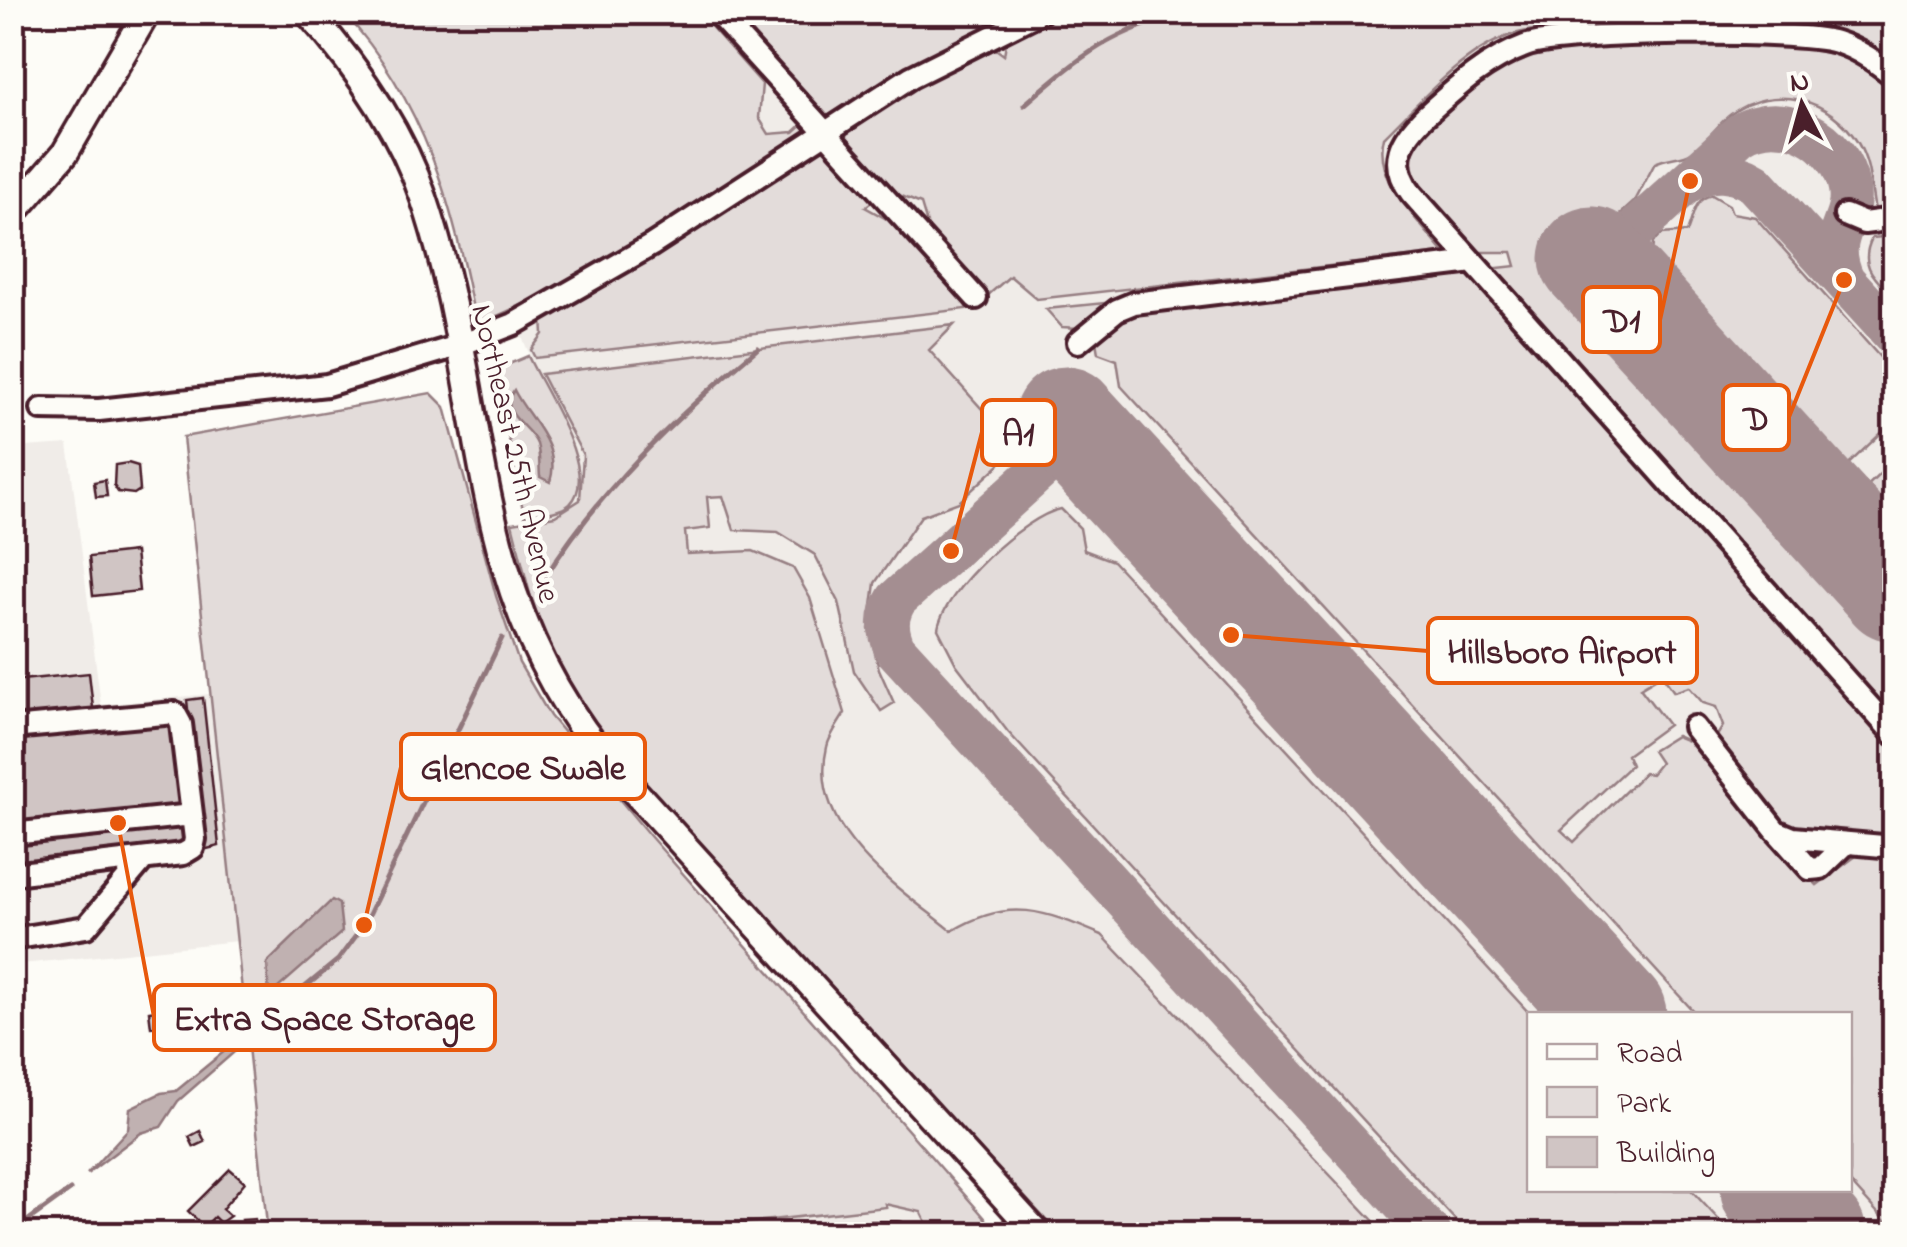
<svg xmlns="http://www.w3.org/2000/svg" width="1907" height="1247" viewBox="0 0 1907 1247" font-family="'Indie Flower',sans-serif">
  <rect width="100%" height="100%" fill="#fdfcf7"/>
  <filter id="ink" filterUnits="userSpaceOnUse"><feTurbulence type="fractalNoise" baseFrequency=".01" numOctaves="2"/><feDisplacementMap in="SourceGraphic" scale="20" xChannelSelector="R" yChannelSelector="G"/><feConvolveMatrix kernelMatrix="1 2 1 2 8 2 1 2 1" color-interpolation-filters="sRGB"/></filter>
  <g filter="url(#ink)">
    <path fill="#f0ece8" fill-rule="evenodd" d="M369,13H1894V1234H1090L528,520L498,373L531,358L473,221ZM1530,1014H1850V1190H1530Z
      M17,441L25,447L68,444L101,705L209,694L237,941L13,965V443Z
      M938,1165L1000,1234H270Z"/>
    <path fill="#e3dcda" stroke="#967e82" stroke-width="2.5" d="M677,12L683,16L699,13L762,84L759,118L769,134L794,132L807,120L727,13H1019C831,103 670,245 476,325C455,210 425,101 344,13Z
      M1061,13H1894V63C1873,46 1854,34 1828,28C1780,17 1551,19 1508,36C1460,54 1420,102 1384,137C1373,182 1419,220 1444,253L1037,299L1010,276L986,297L931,237L921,204L887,190L865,207L901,227L966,295V309L535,358L531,350L543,334L542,317L976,48L993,47L1004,55L1007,37Z
      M1769,45C1820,48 1858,55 1894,93V210H1875C1870,186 1871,165 1858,143C1831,98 1774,83 1731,114C1717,124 1701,150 1685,155C1675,158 1666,158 1655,163L1635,201L1559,270L1894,640V724L1489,269L1516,266L1512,252H1477C1456,230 1416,200 1408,170C1403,147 1421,133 1436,119C1456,102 1478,76 1502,65C1569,36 1693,47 1769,45Z
      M1712,195L1729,205L1732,213L1755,217L1894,373V421L1836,476L1672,298L1668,270L1652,257L1653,242L1662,234L1687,232C1694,216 1693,199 1712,195Z
      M1894,236V298C1875,278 1858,266 1872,238Z
      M1470,273L1894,748V838L1792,830L1715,739L1723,726L1716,707L1703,703L1689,687L1674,692L1662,675L1640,688L1668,725L1627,755L1631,765L1561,830L1574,842L1644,773L1651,774L1660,763L1652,751L1676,736L1700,746L1779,847L1817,885L1860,853L1894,859V1231L1850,1182V1014H1696L1121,386L1117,360L1098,353L1095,336L1119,314L1148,304L1432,280Z
      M1115,302L1078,328L1062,327L1046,309Z
      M954,325L929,350L998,427L1004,446L1000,464L959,502L921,516L875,583L869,629L879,669L894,703L881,711L854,671L839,602L815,555L778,532L734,530L723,496L707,497L710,528L685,531L687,554L753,551L793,568L810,598L845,713C839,723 829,736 827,747C807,830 898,887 952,931C1009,896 1045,911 1102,935L1386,1234H1059L627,766L572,696L536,618L512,523L555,516L580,500L583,455L541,374Z
      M528,356C542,388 601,473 570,504C559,514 538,513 524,515L495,370Z
      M431,393L445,407L496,596L519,663L550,716L650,836L999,1234H932L921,1212L885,1204L886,1207L649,1234H268L183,437Z
      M1894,460V540L1856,497Z
      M1061,509L1080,528L1084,550L1113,561L1530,1014V1190H1691L1732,1234H1468L1008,732L956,664L938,629C943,592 1024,516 1061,509Z"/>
    <path fill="#c0b1b1" stroke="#91777b" stroke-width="2.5" d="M514,390C528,419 562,444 550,482L540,477C539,467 540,454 537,444C530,425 497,414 514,390Z
      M332,900L339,904L342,932L269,996L267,963Z
      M237,1041L240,1047L178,1101L161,1127L141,1133L87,1174L128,1129L130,1108L161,1093L176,1091Z"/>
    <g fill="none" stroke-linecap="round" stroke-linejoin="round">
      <path stroke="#91777b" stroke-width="5" d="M1696,12L1697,15
        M1024,105C1082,55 1113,29 1190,12
        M544,579C600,489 678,415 758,348
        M265,1020L338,960L364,925L502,638
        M12,1232L70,1190"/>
      <path stroke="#a48e91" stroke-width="42" d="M1690,181C1712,167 1733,170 1755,183L1894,335
        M1597,264L1740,134C1782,107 1841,139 1849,188C1855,225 1823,234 1844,280
        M1080,434L897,599C886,616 887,631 895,649L1431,1234"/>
      <path stroke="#a48e91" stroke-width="105" d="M1592,259L1894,589
        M1066,419L1614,1014
        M1773,1190L1814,1234"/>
    </g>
    <path fill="#d0c5c4" stroke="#4a1f2b" stroke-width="2.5" d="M128,463L138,466L140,490L134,494L118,492L114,486L115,465Z
      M105,480L107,496L96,497L94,482Z
      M135,552L139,591L93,596L89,557Z
      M89,673L93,708L12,717V681Z
      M203,698L219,846L203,850L187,700Z
      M166,721L170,725L179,803L175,807L12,824V738Z
      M182,824L186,827L188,841L184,845L12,864V842Z
      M169,1008L172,1025L151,1027L149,1011Z
      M200,1131L205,1142L194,1147L189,1137Z
      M230,1169L245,1182L222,1209L230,1216L220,1223L214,1217L204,1227L188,1211Z
      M255,1219L256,1227L243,1228L242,1220Z"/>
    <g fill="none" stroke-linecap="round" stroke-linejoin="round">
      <g stroke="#4a1f2b" stroke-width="28">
        <path id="minor" d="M716,12L976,298
          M1894,76C1876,62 1858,49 1836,42C1797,29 1563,32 1525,46C1485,61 1457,87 1426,115C1401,139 1388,162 1411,193L1894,734
          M1845,215L1864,223L1894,219
          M1078,342L1117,310L1134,303L1473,262
          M42,409L99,410L327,385L458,346L514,324L652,245L911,77L1041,12
          M1694,727L1776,831L1793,838L1894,847
          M12,728L175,713L181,724L195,839L193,848L183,854L12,874
          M1777,832L1810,869L1821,868L1847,843
          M12,834L192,815
          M12,939L86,927L142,861
          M866,1234H897"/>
      </g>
      <g stroke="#4a1f2b" stroke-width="32">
        <path id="major" d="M308,12C356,66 401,130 424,199C493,403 461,594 615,770L1038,1234
          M12,214L65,153L147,12"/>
      </g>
      <use href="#minor" stroke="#fdfcf7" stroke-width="20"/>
      <use href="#major" stroke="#fdfcf7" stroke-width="25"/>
    </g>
  </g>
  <g text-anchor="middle" stroke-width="9" stroke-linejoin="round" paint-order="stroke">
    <g font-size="32" fill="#4a1f2b" stroke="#fdfcf7">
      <text transform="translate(517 453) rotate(77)" y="11">Northeast 25th Avenue</text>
    </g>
  </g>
  <path fill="none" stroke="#e8590c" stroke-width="4" d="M1690 181L1660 320M1844 280L1789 417M951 551L982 432M1231 635L1428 651M364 925L401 767M118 823L154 1017"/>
  <g fill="#e8590c" stroke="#fdfcf7" stroke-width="4">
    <circle cx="1690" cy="181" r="10"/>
    <circle cx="1844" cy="280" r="10"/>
    <circle cx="951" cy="551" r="10"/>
    <circle cx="1231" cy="635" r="10"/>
    <circle cx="364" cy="925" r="10"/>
    <circle cx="118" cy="823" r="10"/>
  </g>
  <g fill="#fdfcf7" stroke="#e8590c" stroke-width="4">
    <rect x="1583" y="287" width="77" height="65" rx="10"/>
    <rect x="1723" y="385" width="66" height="65" rx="10"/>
    <rect x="982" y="400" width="73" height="65" rx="10"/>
    <rect x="1428" y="618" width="269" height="65" rx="10"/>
    <rect x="401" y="734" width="244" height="65" rx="10"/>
    <rect x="154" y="985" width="341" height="65" rx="10"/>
  </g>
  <g font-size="35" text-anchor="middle" font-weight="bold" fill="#4a1f2b">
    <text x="1622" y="332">D1</text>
    <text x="1756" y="430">D</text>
    <text x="1018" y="445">A1</text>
    <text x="1562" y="663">Hillsboro Airport</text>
    <text x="523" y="779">Glencoe Swale</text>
    <text x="324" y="1030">Extra Space Storage</text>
  </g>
  <rect width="1907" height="1247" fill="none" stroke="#fdfcf7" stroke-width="50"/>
  <rect x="25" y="25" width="1857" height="1197" fill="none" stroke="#4a1f2b" stroke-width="4" filter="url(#ink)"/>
  <rect x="1527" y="1012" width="325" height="180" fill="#fdfcf7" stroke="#b5a4a5" stroke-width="2.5"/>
  <rect x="1547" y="1044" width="50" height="15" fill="#fdfcf7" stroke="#b5a4a5" stroke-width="2.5"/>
  <text x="1617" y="1062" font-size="30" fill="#4a1f2b">Road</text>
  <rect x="1547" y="1087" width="50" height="30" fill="#e3dcda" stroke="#b5a4a5" stroke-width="2.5"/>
  <text x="1617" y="1112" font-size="30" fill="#4a1f2b">Park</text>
  <rect x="1547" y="1137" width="50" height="30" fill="#d0c5c4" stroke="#b5a4a5" stroke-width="2.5"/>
  <text x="1617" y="1162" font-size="30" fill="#4a1f2b">Building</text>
  <g transform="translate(1802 105) rotate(354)" stroke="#fdfcf7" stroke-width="8" paint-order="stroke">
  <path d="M0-8L18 38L0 25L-18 38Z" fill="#4a1f2b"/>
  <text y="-15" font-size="28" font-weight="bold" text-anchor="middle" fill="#4a1f2b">N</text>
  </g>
</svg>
